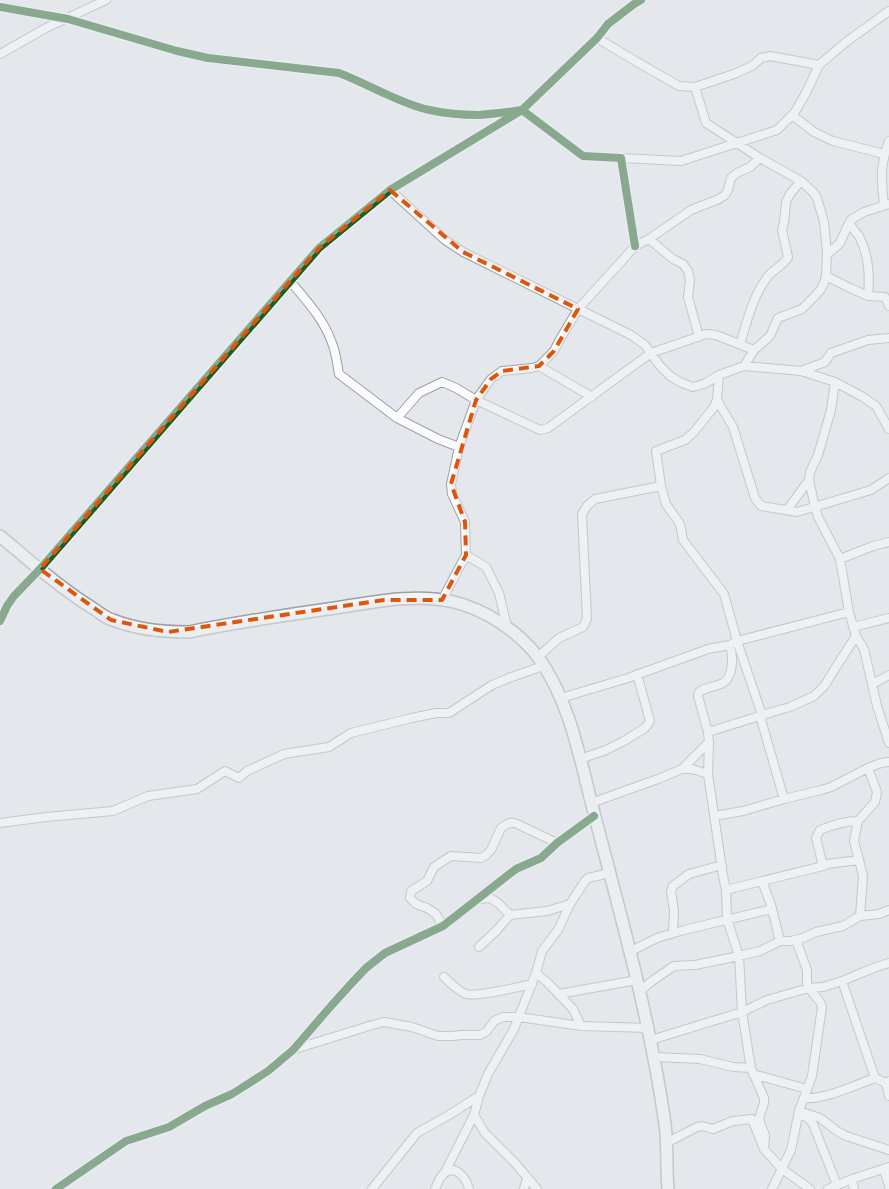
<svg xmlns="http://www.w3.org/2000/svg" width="889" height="1189" font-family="'Fira Sans Condensed',sans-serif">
  <rect width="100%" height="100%" fill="#e4e7eb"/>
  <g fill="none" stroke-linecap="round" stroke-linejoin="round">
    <g stroke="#9ea0a3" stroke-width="10">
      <path id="street" d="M0,7L68,19L177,51L208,58L339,73C368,84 395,101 425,109C442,113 462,115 479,115C493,114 508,112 522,110L583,156L621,158L635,246
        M597,38L637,62L679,86L695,87L706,123L760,158L801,181L813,192L817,198L824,222L827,252L826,276L824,283L821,289L815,296L802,309L778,318L770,336L754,350L744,366
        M0,54L46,28L106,0
        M695,87L734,74L752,66L761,58L770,56L819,65
        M792,115L814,132L833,141L884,154
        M621,158L681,161L777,130L795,112L807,91L819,65L846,42L889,11
        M390,190L445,240L463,252L631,335L645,345L660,366L670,376L682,383L693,387L704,384L719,375L744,366L801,371L835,382L863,397L876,406L889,429
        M884,205C881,179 880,165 889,141
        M849,223C852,228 856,232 859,236C869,255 870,276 868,296
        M649,239L673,259L683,264L688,271L690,280L688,297L699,337
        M827,255L840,243L849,223L852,219L864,212L889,204
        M826,276L850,288L868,296L885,297L889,306
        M290,281C305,299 324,319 332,343C336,352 337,364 339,374L397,418L438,439L459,447L451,484L452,494L465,522L466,555L486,567L499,593L507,627
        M740,344C747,322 753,295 768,276C774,269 783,266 788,257L782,230L784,223L786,202L790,194L801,181
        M539,366L592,397
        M801,371L825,362L831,353L868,340L889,338
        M719,375L717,400L714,407L694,432L685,440L656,451L661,486L666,504L680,524L683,540L724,594L737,641L762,715
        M835,382L831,410L818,455L810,472L809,480L815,507L818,517L840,559L849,612L856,636L864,649L877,706L889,743
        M717,400L733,427L755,498L761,506L797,512L871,490L889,478
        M397,418L419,393L442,382L456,388L476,400L491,379L502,371L532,368L539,366L554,351L559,341L578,309L620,263L635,246L649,239L691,210L719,199L725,195L728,190L731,178L737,173L750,167L760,158
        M459,447L476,400L540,430L548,428L651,353L706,334L716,335L754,350
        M787,510L809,480
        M840,559L873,546L889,542
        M442,600L466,555
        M0,621L7,606L14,596L40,569L319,248L390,190L522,110L597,38L608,24L634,4L641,0
        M853,627L889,618
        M730,645C733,656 734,676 723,683C715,687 706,687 699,692L698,696L708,732L709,742L708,774L723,876L726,890L762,881L771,905L780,941
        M538,657L559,638L583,627L587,619L582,514L587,506L595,499L661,486
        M873,684L889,675
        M561,698L628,678L708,649L730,645L737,641L849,612
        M760,716L784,799
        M708,732L779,710L790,707L814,696L825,685L836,667L856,636
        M580,759L606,750L624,741L645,728L650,721L637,674
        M682,769L709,742
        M591,803L658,779L682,769H692L708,774
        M714,816L743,811L784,799L821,790L831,787L868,768L881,763L889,762
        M0,823L46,817L113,811L148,796L197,789L225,771L239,778L247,771L284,754L329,747L351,733L412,718L436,713H449L492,685L509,678L543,666
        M859,860L854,841L858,821L875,802L877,792L868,768
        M823,866L827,864L859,860L863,876L860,916
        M762,881L823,866L816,838L820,830C832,825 845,821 858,821
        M476,899L490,898L498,903L510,915L547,911L570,904
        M443,926L436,914L427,908L416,904L410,898L411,891L427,881L434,867L451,856L481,858L486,855L491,850L501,828L509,823H515L557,843
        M673,933L674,911L671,891L673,886L689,874L722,865
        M479,947L497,930L510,915
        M631,951L657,938L684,930L772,909
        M536,973L547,982L573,1009L581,1026
        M444,977C450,983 458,991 466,994C476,997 519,987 532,984
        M640,991L652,981L674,966L695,965L739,956L760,951L780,941H791L803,938L816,932L843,926L860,916L879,914L889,910
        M559,994L637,980
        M651,1040L742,1012L739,956L727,919L726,890
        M295,1049L369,1026L384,1022L412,1027L438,1036H452L462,1035H480L487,1031L494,1021L503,1017H519L581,1026L649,1028
        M654,1057L700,1059L733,1067L751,1068
        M753,1074L807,1089
        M875,1078L842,981C857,975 873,967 889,963
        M886,1083L889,1096
        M804,1098C824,1100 855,1085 875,1078L886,1083L889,1081
        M799,1111L820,1118L837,1131L846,1136L889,1150
        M474,1115L485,1133L516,1164L537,1189
        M803,1116L808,1118L813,1124L837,1185
        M666,1143L697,1127L702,1126L713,1129L733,1121L752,1119L764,1149L782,1169L810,1189
        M764,1149L765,1135L761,1125L759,1118L764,1103V1098L751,1068L742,1012L767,1000L809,988L807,983V970L796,940
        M884,1169L889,1186
        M444,1174L474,1115L479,1096L488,1074L514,1029L536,973L542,951L558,930L570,904L585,881L588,878L610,873
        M852,1179L854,1189
        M56,1189L126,1141L169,1127L205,1106L232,1094L268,1071L293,1050L331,1006L350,985L366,968L385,953L443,926L516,869L541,858L557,843L594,816
        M372,1189L417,1133L449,1115L479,1096
        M435,1189C438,1183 440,1175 446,1172C457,1165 467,1180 469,1189
        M524,1189L527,1177
        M772,1189L791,1150L799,1111L812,1076L822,1007L820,1002L809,988L823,987L842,981
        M828,1189L852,1179L889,1167"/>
    </g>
    <g stroke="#9ea0a3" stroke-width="14">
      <path id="secondary" d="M0,536C30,561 60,588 94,609C100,613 106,618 113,620C138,630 163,632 189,632C237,622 286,615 335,608C374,602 415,593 454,602C486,610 518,631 538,657C571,703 580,760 594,813C621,917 650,1018 665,1124C668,1146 666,1168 668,1189"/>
    </g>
    <use href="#street" stroke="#fbfbfc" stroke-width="8"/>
    <use href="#secondary" stroke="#f4f5f8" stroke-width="11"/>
    <g stroke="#eef3fc" stroke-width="11">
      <path id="cycleway" d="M0,7L68,19L177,51L208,58L339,73C368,84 395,101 425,109C442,113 462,115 479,115C493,114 508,112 522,110L583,156L621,158L635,246
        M0,621L7,606L14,596L40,569L319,248L390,190L522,110L597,38L608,24L634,4L641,0
        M56,1189L126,1141L169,1127L205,1106L232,1094L268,1071L293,1050L331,1006L350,985L366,968L385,953L443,926L516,869L541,858L557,843L594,816"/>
    </g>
    <use href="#cycleway" stroke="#1b5e20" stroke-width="8"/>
  </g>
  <path d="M0 0H889V1189H0ZM390,190L463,252L578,309L554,351L539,366L502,371L491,379L476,400L451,484L465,522L466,555L442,600H384L168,632L111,620L40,569L319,248Z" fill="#e4e7eb" fill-opacity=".55" fill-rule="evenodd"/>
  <path fill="none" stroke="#dd560c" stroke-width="4" stroke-dasharray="10 6" stroke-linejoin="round" d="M390,190L463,252L578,309L554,351L539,366L502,371L491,379L476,400L451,484L465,522L466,555L442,600H384L168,632L111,620L40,569L319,248Z"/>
</svg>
